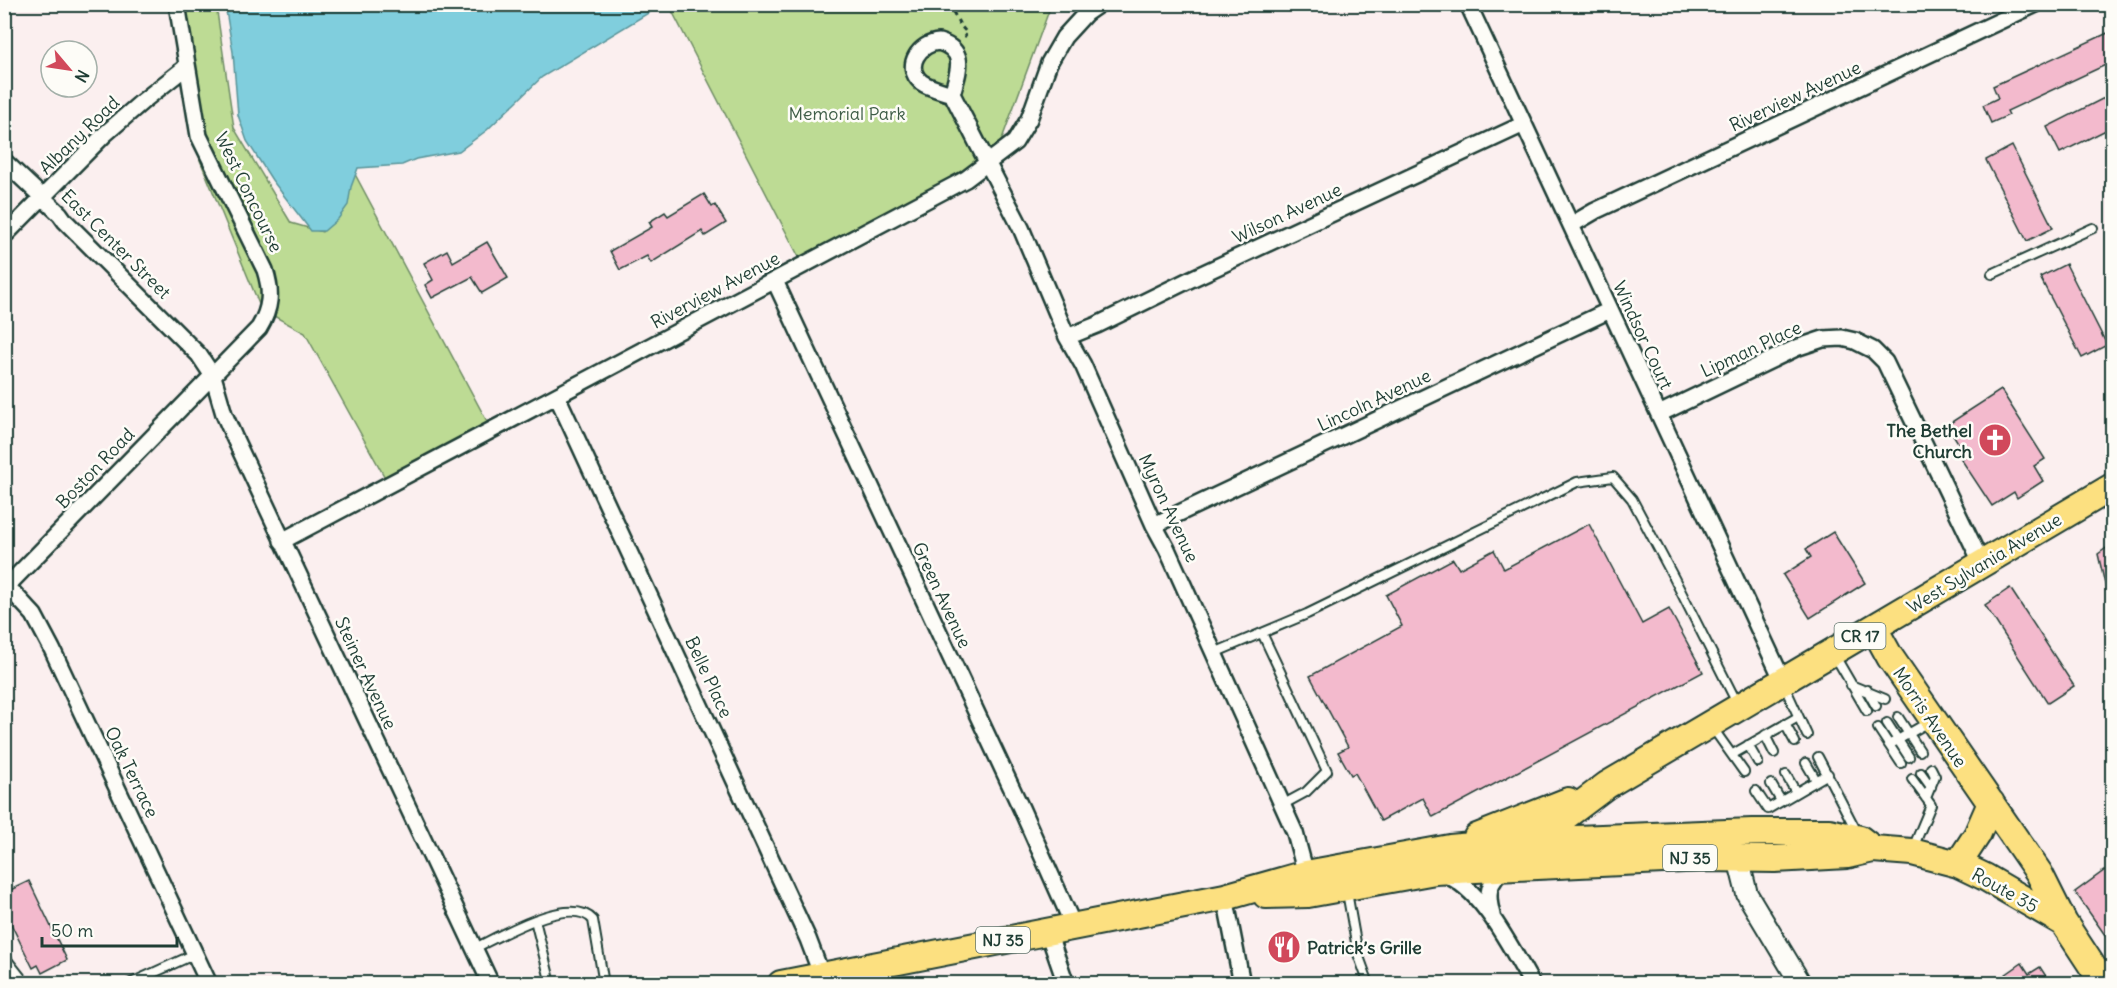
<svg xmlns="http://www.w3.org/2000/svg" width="2117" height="988" font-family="Delius,sans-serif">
  <rect width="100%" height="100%" fill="#fbefef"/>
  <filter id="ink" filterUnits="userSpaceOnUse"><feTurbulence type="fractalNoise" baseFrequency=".0167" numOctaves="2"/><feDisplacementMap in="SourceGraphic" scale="12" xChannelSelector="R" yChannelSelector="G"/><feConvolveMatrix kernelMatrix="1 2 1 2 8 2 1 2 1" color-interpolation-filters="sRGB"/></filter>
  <g filter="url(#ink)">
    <path fill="#bddb94" stroke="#6e8c64" stroke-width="1.5" d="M173,5H216L234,128L291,223L322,232L345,202L349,163L491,429L388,483L305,333L261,309L200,160Z
      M669,5H1051L995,158L802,263Z"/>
    <path fill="#80cedd" stroke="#599499" stroke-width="1.5" d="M225,5V4L658,5L655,9L542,77L487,130L459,151L416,159L402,165L358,168L351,187L348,205L338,219L324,231H311L272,180L247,141L238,115L233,52Z"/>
    <path fill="#f3bacd" stroke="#1f3d34" stroke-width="1.5" d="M2112,31V62L2007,111L2009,115L1991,123L1983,105L1998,98L1993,86Z
      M2112,94V127L2060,153L2047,127Z
      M2012,146L2053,228L2027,241L1986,160Z
      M704,194L712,207L715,205L726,223L705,236L702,231L651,263L647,256L620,270L610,251L652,227L649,222L665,212L668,216Z
      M487,242L508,278L482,293L472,277L432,298L425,285L433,280L424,263L447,250L453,262Z
      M2066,264L2107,345L2082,358L2040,277Z
      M2001,390L2045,459L2034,466L2043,481L2017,498L2014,492L1992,506L1961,459L1966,455L1947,425Z
      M1589,524L1642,624L1669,609L1703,672L1433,817L1423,798L1381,821L1355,773L1351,775L1338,752L1348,747L1310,676L1402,626L1386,595L1453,559L1459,569L1494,550L1504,569Z
      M1833,532L1865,583L1810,618L1783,575L1811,557L1806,549Z
      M2112,544V593H2107L2098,554Z
      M2010,588L2074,686L2048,703L1985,605Z
      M2112,865V945L2075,892Z
      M29,881L67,960L42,973L38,965L33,968L4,910V893Z
      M2022,963L2029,974L2040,967L2051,984H1992Z"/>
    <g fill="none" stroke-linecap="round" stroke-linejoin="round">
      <g stroke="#1f3d34" stroke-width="12">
        <path id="service" d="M1992,274L2093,228
          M1262,633L1327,771L1306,792L1282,805
          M1214,653L1307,614L1577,482L1613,477L1632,499L1674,578L1737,703
          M1835,656L1867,711
          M1784,685L1807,735
          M1851,685L1885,699
          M1867,690L1876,706
          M1898,717L1920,751
          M1887,723L1909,757
          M1785,724L1795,742
          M1712,727L1744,772
          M1878,728L1901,763
          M1765,735L1774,753
          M1748,745L1758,762
          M1889,745L1929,722
          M1733,754L1798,717
          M1818,757L1857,832
          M1806,763L1816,780
          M1921,773L1931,787
          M1786,775L1796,792
          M1912,779L1931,805L1913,848
          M1771,784L1781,801
          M1756,791L1768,809L1828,774
          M1926,798L1935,776L1931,768
          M1347,892L1358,954L1369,984
          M535,920L551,984
          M475,948C500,936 571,894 593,920L604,984
          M4,956L26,984
          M129,984L195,954"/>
      </g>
      <g stroke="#1f3d34" stroke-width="20">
        <path id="minor" d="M1468,4L1783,681
          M939,42C968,51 958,72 952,94C943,91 929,88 921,82C903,66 920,43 939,42Z
          M952,94L1021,228L1067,337L1083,365L1154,525L1167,549L1295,833L1306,874
          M4,161L60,214L65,221L199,355L213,376L224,414L234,437L491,984
          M1571,225L1595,211L2036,4
          M4,236L105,134L143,101L186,67
          M775,281L1021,808L1074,927
          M1067,337L1097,325L1191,279L1524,124
          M557,396L808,939L822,976
          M1659,414L1796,348L1823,339L1842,338L1855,341L1873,350L1885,362L1982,564
          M1154,525L1610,310
          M282,541L966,179L1015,142L1029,119L1049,63L1064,37L1086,13L1099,4
          M7,586L34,615L52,649L209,984
          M4,589L259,328C271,308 272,292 265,270L199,136L177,4
          M1443,874C1482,887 1512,950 1532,984
          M1225,897L1242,984
          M1492,915C1486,892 1488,884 1505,867
          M1048,932L1066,984"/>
      </g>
      <g stroke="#1f3d34" stroke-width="24">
        <path id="tertiary" d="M1738,858L1747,894L1801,984"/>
      </g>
      <g stroke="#1f3d34" stroke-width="30">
        <path id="primary" d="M1874,628L1890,657L2039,873L2064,923L2104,984
          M1477,837L1568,801
          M1528,840L1563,818L1607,785L2112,487
          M1958,864L1977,835L1991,803
          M1266,895L1308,894L1435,871L1705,858L1775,859L1847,855L1873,849L1912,852L1958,864L1985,877L2064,923
          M781,984L1225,897L1306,874L1450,848L1526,841L1752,832H1829L1860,839L1873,849"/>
      </g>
      <path stroke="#1f3d34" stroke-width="3" stroke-dasharray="4.5 4.5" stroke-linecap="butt" d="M949,4L960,25L967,33L964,37"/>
      <use href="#service" stroke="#fdfcf7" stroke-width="8"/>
      <use href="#minor" stroke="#fdfcf7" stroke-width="15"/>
      <use href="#tertiary" stroke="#fdfcf7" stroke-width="20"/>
      <use href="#primary" stroke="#fce080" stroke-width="26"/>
    </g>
  </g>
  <defs>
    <g id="church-disc" transform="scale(1.725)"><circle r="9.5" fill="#d1495b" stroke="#fdfcf7"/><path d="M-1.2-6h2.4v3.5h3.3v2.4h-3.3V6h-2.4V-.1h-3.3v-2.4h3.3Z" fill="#fff"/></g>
    <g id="restaurant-disc" transform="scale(1.725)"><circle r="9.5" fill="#d1495b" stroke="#fdfcf7"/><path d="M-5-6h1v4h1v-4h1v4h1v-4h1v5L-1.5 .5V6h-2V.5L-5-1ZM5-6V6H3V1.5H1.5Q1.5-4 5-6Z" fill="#fff"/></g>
  </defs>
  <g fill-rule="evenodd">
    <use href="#church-disc" x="1995" y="440"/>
    <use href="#restaurant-disc" x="1284" y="947"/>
  </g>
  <g text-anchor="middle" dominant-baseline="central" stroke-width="5" stroke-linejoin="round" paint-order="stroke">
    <g fill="#fdfcf7" stroke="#62766e" stroke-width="1.5">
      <rect x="1834.5" y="623" width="51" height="26" rx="4.5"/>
      <rect x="1663" y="845" width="54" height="26" rx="4.5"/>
      <rect x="976" y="927" width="54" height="26" rx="4.5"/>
    </g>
    <g font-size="16" font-weight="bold" fill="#1f3d34">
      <text x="1860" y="636">CR 17</text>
      <text x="1690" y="858">NJ 35</text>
      <text x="1003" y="940">NJ 35</text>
    </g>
    <g font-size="18" fill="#1f3d34" stroke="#fdfcf7">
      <text transform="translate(1795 96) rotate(-25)">Riverview Avenue</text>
      <text transform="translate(79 135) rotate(-44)">Albany Road</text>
      <text transform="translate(249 192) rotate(64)">West Concourse</text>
      <text transform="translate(1287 213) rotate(-25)">Wilson Avenue</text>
      <text transform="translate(116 244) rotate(45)">East Center Street</text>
      <text transform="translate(715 290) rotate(-28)">Riverview Avenue</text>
      <text transform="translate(1643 335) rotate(65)">Windsor Court</text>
      <text transform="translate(1751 349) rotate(-25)">Lipman Place</text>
      <text transform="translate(1374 400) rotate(-25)">Lincoln Avenue</text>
      <text transform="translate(95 468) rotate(-46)">Boston Road</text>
      <text transform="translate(1169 508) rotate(65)">Myron Avenue</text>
      <text transform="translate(1984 563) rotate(-31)">West Sylvania Avenue</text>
      <text transform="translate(942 595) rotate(65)">Green Avenue</text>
      <text transform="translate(366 673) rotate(65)">Steiner Avenue</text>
      <text transform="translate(709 677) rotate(65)">Belle Place</text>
      <text transform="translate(1930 717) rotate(56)">Morris Avenue</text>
      <text transform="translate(132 772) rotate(64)">Oak Terrace</text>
      <text transform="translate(2005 890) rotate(29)">Route 35</text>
    </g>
    <g font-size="18" fill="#3f5d47" stroke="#fdfcf7">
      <text x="847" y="113">Memorial Park</text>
    </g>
    <g font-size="18" font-weight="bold" fill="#1f3d34" stroke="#fdfcf7" text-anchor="end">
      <text x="1972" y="430">The Bethel<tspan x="1972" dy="21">Church</tspan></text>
      <text x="1307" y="947" text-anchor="start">Patrick’s Grille</text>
    </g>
  </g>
  <rect width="2117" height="988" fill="none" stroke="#fdfcf7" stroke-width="24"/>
  <rect x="12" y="12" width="2093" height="964" fill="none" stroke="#1f3d34" stroke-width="2" filter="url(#ink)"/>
  <g transform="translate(69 69) rotate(119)"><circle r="28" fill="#fdfcf7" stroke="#a4b0a9" stroke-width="1.5"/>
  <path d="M0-4.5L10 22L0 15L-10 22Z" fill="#d1495b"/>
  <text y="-9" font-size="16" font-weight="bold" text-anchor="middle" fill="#1f3d34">N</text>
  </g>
  <path d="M42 937v9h135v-9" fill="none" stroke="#1f3d34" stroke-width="3"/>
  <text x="51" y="937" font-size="18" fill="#1f3d34" stroke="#fdfcf7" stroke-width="4.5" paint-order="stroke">50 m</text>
</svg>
